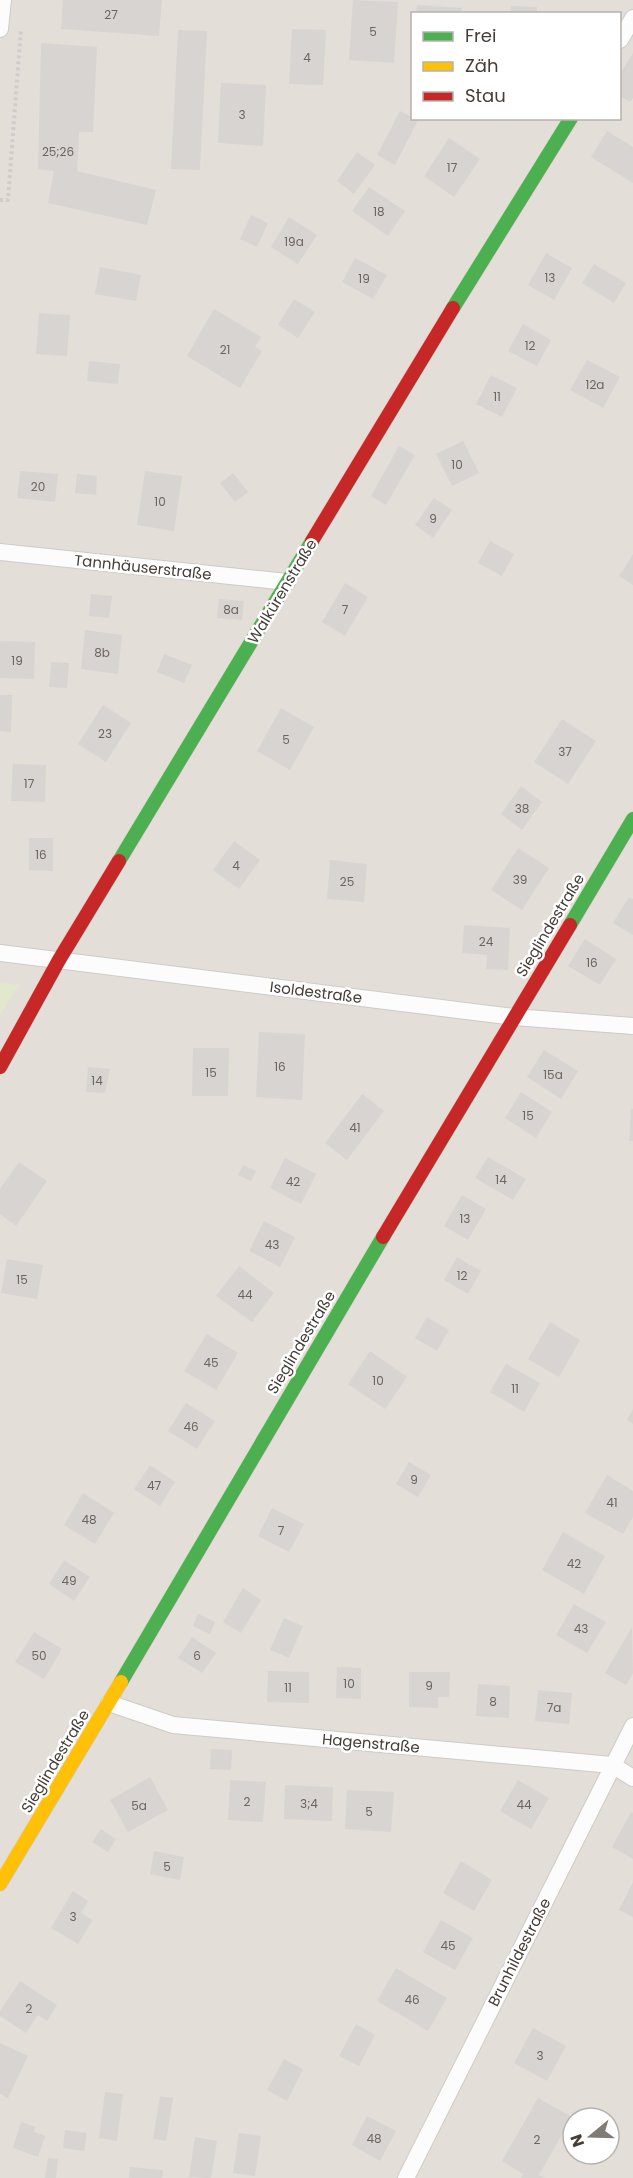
<svg xmlns="http://www.w3.org/2000/svg" width="633" height="2178" font-family="Poppins,sans-serif">
  <rect width="100%" height="100%" fill="#f0edea"/>
  <path fill="#e3ded8" fill-rule="evenodd" d="M0,0H633V2178H0ZM412,14H620V118H412ZM573,2118H609V2154H573Z"/>
  <path fill="#e2e8cc" d="M0,983L19,985L0,1015Z"/>
  <path fill="#d8d4d1" d="M63,0H162L159,36L61,29Z
    M353,0L398,2L394,63L349,60Z
    M417,5L462,8L461,14H416Z
    M511,6L537,7V14H510Z
    M292,29L326,30L323,85L289,84Z
    M178,30L207,31L200,170L171,169Z
    M41,43L97,47L93,132H79L77,171L156,190L147,225L48,203L54,171L38,169Z
    M633,53V98L630,102L620,96V74Z
    M221,83L266,85L263,146L218,143Z
    M400,111L418,120L395,165L377,155Z
    M607,131L633,147V183L591,157Z
    M449,138L480,159L454,197L424,176Z
    M357,152L375,165L354,194L337,181Z
    M369,187L405,211L388,236L352,211Z
    M251,215L268,223L257,247L240,239Z
    M289,217L317,235L298,264L271,247Z
    M546,253L572,268L554,300L528,285Z
    M355,258L387,275L373,299L342,282Z
    M594,264L626,283L614,303L582,283Z
    M100,267L141,275L136,301L95,294Z
    M294,299L315,312L298,338L278,325Z
    M214,309L261,337L255,347L262,351L240,388L187,356Z
    M39,313L70,315L67,356L36,354Z
    M523,324L551,340L537,366L508,351Z
    M587,360L620,377L603,408L570,390Z
    M89,361L120,364L118,384L87,381Z
    M491,375L517,388L502,417L476,404Z
    M463,441L479,473L452,486L436,454Z
    M399,446L415,455L386,505L371,496Z
    M20,471L58,474L55,502L17,498Z
    M145,471L182,476L174,531L137,525Z
    M233,473L248,492L235,502L220,483Z
    M77,474L97,476L96,495L75,493Z
    M434,498L452,510L433,538L415,525Z
    M490,541L514,554L502,576L478,563Z
    M633,554V585L619,576Z
    M345,583L368,597L345,636L322,622Z
    M91,594L112,596L109,618L89,616Z
    M219,599L244,601L242,620L217,618Z
    M85,630L122,635L118,674L81,669Z
    M0,641L35,642L34,679L0,678Z
    M164,654L192,665L184,683L157,672Z
    M51,662L69,663L67,688L49,687Z
    M0,695H12L11,732L0,731Z
    M103,705L131,723L106,762L78,744Z
    M281,708L314,727L290,770L257,751Z
    M562,719L596,741L568,784L534,762Z
    M13,764L46,765L45,802L11,801Z
    M521,786L542,802L522,830L501,814Z
    M29,838H53V871L29,870Z
    M234,841L260,860L239,889L213,870Z
    M518,848L549,868L522,910L491,890Z
    M330,860L367,864L364,902L327,899Z
    M629,897L633,899V935L613,923Z
    M464,925L510,928L508,970L486,969L487,955L462,953Z
    M585,939L616,959L600,985L568,966Z
    M259,1032L305,1034L302,1100L256,1097Z
    M193,1048H229L228,1096H192Z
    M544,1050L578,1071L561,1099L527,1077Z
    M88,1067L110,1069L105,1093L86,1092Z
    M521,1092L552,1112L536,1138L505,1118Z
    M362,1094L384,1111L347,1160L325,1143Z
    M631,1109H633V1141H629Z
    M488,1157L526,1179L513,1200L475,1178Z
    M285,1158L316,1174L301,1204L270,1188Z
    M19,1162L47,1181L16,1226L0,1214V1189Z
    M243,1165L256,1171L251,1181L238,1175Z
    M462,1195L486,1209L468,1240L444,1226Z
    M264,1221L295,1237L280,1267L249,1251Z
    M457,1257L481,1271L468,1294L444,1280Z
    M7,1259L43,1265L37,1299L1,1293Z
    M239,1266L274,1293L252,1322L216,1296Z
    M427,1317L449,1330L437,1351L415,1338Z
    M550,1322L580,1340L559,1377L528,1359Z
    M207,1334L238,1353L216,1390L184,1371Z
    M370,1351L407,1377L385,1409L348,1384Z
    M506,1364L540,1383L524,1412L490,1392Z
    M186,1403L215,1421L197,1449L168,1431Z
    M633,1409V1424L627,1420Z
    M409,1462L431,1475L418,1497L396,1484Z
    M150,1465L175,1482L160,1506L134,1489Z
    M607,1475L633,1491V1517L623,1534L585,1513Z
    M83,1493L114,1513L95,1544L64,1525Z
    M272,1508L304,1524L289,1552L258,1536Z
    M563,1532L605,1556L584,1594L542,1570Z
    M64,1560L90,1577L74,1601L49,1584Z
    M243,1588L261,1600L241,1633L223,1622Z
    M574,1604L606,1622L587,1653L556,1635Z
    M198,1614L215,1622L210,1634L193,1626Z
    M284,1618L303,1626L289,1658L270,1650Z
    M632,1627L633,1673L626,1685L605,1673Z
    M34,1632L62,1649L44,1679L15,1662Z
    M192,1637L216,1653L202,1673L178,1658Z
    M337,1667L361,1668V1699L336,1698Z
    M268,1671L309,1672V1703L267,1702Z
    M409,1672H450L449,1697H438V1708L409,1707Z
    M478,1684L510,1686L509,1718L476,1716Z
    M538,1690L572,1693L569,1724L535,1721Z
    M211,1749L232,1750L231,1770L210,1769Z
    M150,1777L168,1810L128,1832L110,1800Z
    M230,1780L266,1782L263,1822L228,1820Z
    M518,1780L549,1798L531,1829L500,1811Z
    M285,1785L333,1787L332,1821L284,1819Z
    M347,1790L394,1792L391,1832L345,1829Z
    M631,1812L633,1813V1859L612,1847Z
    M101,1829L116,1839L108,1852L92,1842Z
    M154,1851L184,1857L180,1880L150,1874Z
    M461,1861L492,1880L474,1911L443,1893Z
    M633,1882V1917L619,1910Z
    M73,1891L88,1901L81,1913L93,1920L78,1944L51,1928Z
    M441,1920L473,1938L455,1970L423,1952Z
    M396,1968L447,1998L428,2031L377,2001Z
    M20,1981L57,2005L47,2021L38,2015L26,2033L0,2016V2011Z
    M356,2024L375,2035L359,2066L339,2056Z
    M533,2028L566,2046L547,2081L514,2063Z
    M0,2043L28,2056L8,2098L0,2094Z
    M284,2059L303,2069L287,2101L267,2090Z
    M105,2092L123,2094L117,2141L99,2138Z
    M160,2096L173,2098L166,2141L153,2139Z
    M538,2098L572,2117L539,2175L545,2178H521L523,2174L502,2161Z
    M367,2116L396,2131L380,2161L352,2145Z
    M21,2122L36,2127L34,2132L45,2136L38,2157L13,2148Z
    M65,2130L87,2133L84,2151L63,2148Z
    M239,2133L261,2136L255,2176L233,2173Z
    M195,2137L217,2141L211,2178L189,2177Z
    M48,2158L58,2159L56,2178H45Z
    M130,2167L163,2170L162,2178H129Z"/>
  <g fill="none" stroke-linecap="round" stroke-linejoin="round">
    <g stroke="#cecbc8" stroke-width="18">
      <path id="street" d="M0,29L3,0
        M620,40L633,18
        M0,552L287,582
        M0,953L514,1017L633,1026
        M109,1703L173,1725L612,1765L633,1778
        M406,2178L633,1726"/>
    </g>
    <g stroke="#d0cac3" stroke-width="15">
      <path id="fast" d="M453,308L571,118
        M119,861L312,541
        M570,925L633,819
        M121,1682L383,1237"/>
    </g>
    <g stroke="#d0cac3" stroke-width="15">
      <path id="slow" d="M0,1884L121,1682"/>
    </g>
    <g stroke="#d0cac3" stroke-width="15">
      <path id="jam" d="M312,541L453,308
        M0,1067L59,960L119,861
        M383,1237L570,925"/>
    </g>
    <path stroke="#d1cdcb" stroke-width="4" stroke-dasharray="3 3" stroke-linecap="butt" d="M0,200H8L21,29"/>
    <use href="#street" stroke="#fdfcfc" stroke-width="16"/>
    <use href="#fast" stroke="#4caf50" stroke-width="14"/>
    <use href="#slow" stroke="#ffc107" stroke-width="14"/>
    <use href="#jam" stroke="#c62828" stroke-width="14"/>
  </g>
  <g text-anchor="middle" dominant-baseline="central" stroke-width="5" stroke-linejoin="round" paint-order="stroke">
    <g font-size="12" fill="#6b645f">
      <text x="111" y="14">27</text>
      <text x="373" y="31">5</text>
      <text x="307" y="57">4</text>
      <text x="242" y="114">3</text>
      <text x="58" y="151">25;26</text>
      <text x="452" y="167">17</text>
      <text x="379" y="211">18</text>
      <text x="294" y="241">19a</text>
      <text x="550" y="277">13</text>
      <text x="364" y="278">19</text>
      <text x="530" y="345">12</text>
      <text x="225" y="349">21</text>
      <text x="595" y="384">12a</text>
      <text x="497" y="396">11</text>
      <text x="457" y="464">10</text>
      <text x="38" y="486">20</text>
      <text x="160" y="501">10</text>
      <text x="433" y="518">9</text>
      <text x="231" y="609">8a</text>
      <text x="345" y="609">7</text>
      <text x="102" y="652">8b</text>
      <text x="17" y="660">19</text>
      <text x="105" y="733">23</text>
      <text x="286" y="739">5</text>
      <text x="565" y="751">37</text>
      <text x="29" y="783">17</text>
      <text x="522" y="808">38</text>
      <text x="41" y="854">16</text>
      <text x="236" y="865">4</text>
      <text x="520" y="879">39</text>
      <text x="347" y="881">25</text>
      <text x="486" y="941">24</text>
      <text x="592" y="962">16</text>
      <text x="280" y="1066">16</text>
      <text x="211" y="1072">15</text>
      <text x="553" y="1074">15a</text>
      <text x="97" y="1080">14</text>
      <text x="528" y="1115">15</text>
      <text x="355" y="1127">41</text>
      <text x="501" y="1179">14</text>
      <text x="293" y="1181">42</text>
      <text x="465" y="1218">13</text>
      <text x="272" y="1244">43</text>
      <text x="462" y="1275">12</text>
      <text x="22" y="1279">15</text>
      <text x="245" y="1294">44</text>
      <text x="211" y="1362">45</text>
      <text x="378" y="1380">10</text>
      <text x="515" y="1388">11</text>
      <text x="191" y="1426">46</text>
      <text x="414" y="1479">9</text>
      <text x="154" y="1485">47</text>
      <text x="612" y="1502">41</text>
      <text x="89" y="1519">48</text>
      <text x="281" y="1530">7</text>
      <text x="574" y="1563">42</text>
      <text x="69" y="1580">49</text>
      <text x="581" y="1628">43</text>
      <text x="39" y="1655">50</text>
      <text x="197" y="1655">6</text>
      <text x="349" y="1683">10</text>
      <text x="429" y="1685">9</text>
      <text x="288" y="1687">11</text>
      <text x="493" y="1701">8</text>
      <text x="554" y="1707">7a</text>
      <text x="247" y="1801">2</text>
      <text x="309" y="1803">3;4</text>
      <text x="524" y="1804">44</text>
      <text x="139" y="1805">5a</text>
      <text x="369" y="1811">5</text>
      <text x="167" y="1866">5</text>
      <text x="73" y="1916">3</text>
      <text x="448" y="1945">45</text>
      <text x="412" y="1999">46</text>
      <text x="29" y="2008">2</text>
      <text x="540" y="2055">3</text>
      <text x="374" y="2138">48</text>
      <text x="537" y="2139">2</text>
    </g>
    <g font-size="15" fill="#453d37" stroke="#fff">
      <text transform="translate(143 567) rotate(6)">Tannhäuserstraße</text>
      <text transform="translate(282 591) rotate(-59)">Walkürenstraße</text>
      <text transform="translate(550 925) rotate(-59)">Sieglindestraße</text>
      <text transform="translate(316 992) rotate(7)">Isoldestraße</text>
      <text transform="translate(301 1342) rotate(-59)">Sieglindestraße</text>
      <text transform="translate(371 1743) rotate(5)">Hagenstraße</text>
      <text transform="translate(55 1761) rotate(-59)">Sieglindestraße</text>
      <text transform="translate(519 1952) rotate(-63)">Brunhildestraße</text>
    </g>
  </g>
  <rect x="411" y="12" width="210" height="108" fill="#ffffff" stroke="#b5b1af" stroke-width="1.5"/>
  <rect x="423" y="32" width="30" height="9" fill="#4caf50" stroke="#b5b1af" stroke-width="1.5"/>
  <text x="465" y="42" font-size="18" fill="#453d37">Frei</text>
  <rect x="423" y="62" width="30" height="9" fill="#ffc107" stroke="#b5b1af" stroke-width="1.5"/>
  <text x="465" y="72" font-size="18" fill="#453d37">Zäh</text>
  <rect x="423" y="92" width="30" height="9" fill="#c62828" stroke="#b5b1af" stroke-width="1.5"/>
  <text x="465" y="102" font-size="18" fill="#453d37">Stau</text>
  <g transform="translate(591 2136) rotate(251)"><circle r="28" fill="#ffffff" stroke="#b5b1af" stroke-width="1.5"/>
  <path d="M0-4.5L10 22L0 15L-10 22Z" fill="#817b76"/>
  <text y="-9" font-size="16" font-weight="bold" text-anchor="middle" fill="#453d37">N</text>
  </g>
</svg>
